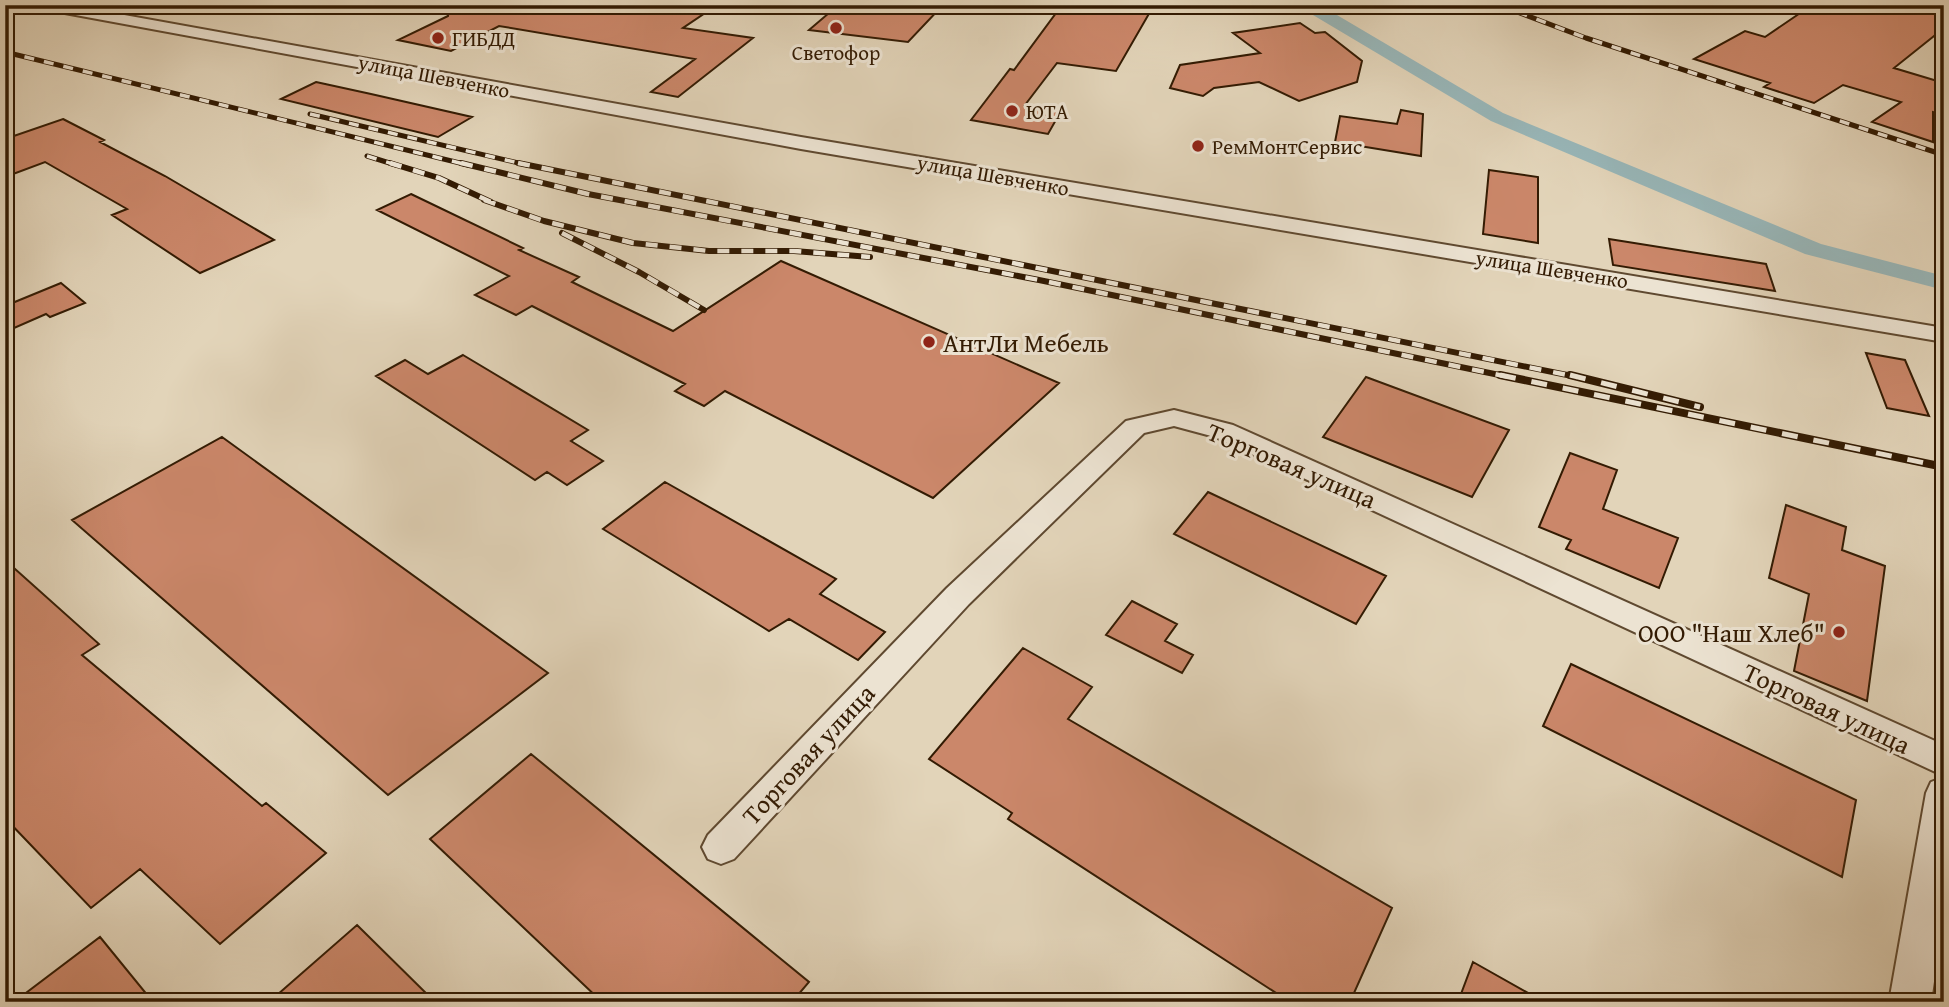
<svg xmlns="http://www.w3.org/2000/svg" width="1949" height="1007" font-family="'Gentium Book Plus',serif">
  <rect width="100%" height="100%" fill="#e2d4b9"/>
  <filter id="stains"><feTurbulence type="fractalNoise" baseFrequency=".00286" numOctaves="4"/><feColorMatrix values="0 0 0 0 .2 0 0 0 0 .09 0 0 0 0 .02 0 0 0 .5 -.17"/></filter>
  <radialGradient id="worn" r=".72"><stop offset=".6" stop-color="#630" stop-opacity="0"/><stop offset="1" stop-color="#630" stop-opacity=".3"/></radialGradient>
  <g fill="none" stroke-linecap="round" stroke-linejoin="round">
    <path fill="#98b6b8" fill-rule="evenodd" d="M1305,5H1320L1503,113L1821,244L1944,276V290L1805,254L1491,121L1313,15Z"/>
  </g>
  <path fill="#cb876a" stroke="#331b03" stroke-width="2" d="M449,5H717L683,28L753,38L678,97L651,92L695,59L499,26L451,51L398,40L448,16Z
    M900,5H943L908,42L809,30L836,7L891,14Z
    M1062,5H1154L1116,71L1057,63L1025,105L1061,111L1048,134L971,120L1010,69L1014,70Z
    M1812,5H1944V28L1894,68L1944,83V115L1933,112V142L1872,122L1901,102L1843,85L1814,103L1764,87L1770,83L1694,59L1745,31L1765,37Z
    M1300,23L1315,33L1325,32L1362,61L1357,82L1299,101L1259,82L1214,88L1203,96L1170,88L1180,65L1260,53L1233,33Z
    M316,82L371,94L472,117L438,137L281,99Z
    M1401,110L1423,114L1421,156L1335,142L1340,116L1397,124Z
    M63,119L104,140L100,142L165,176L274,240L200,273L112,215L127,209L45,162L5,177V139Z
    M1489,170L1538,177V243L1483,234Z
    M411,194L523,248L519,250L579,277L572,282L673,331L781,261L1059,383L933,498L725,391L704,406L675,391L685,384L532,306L516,315L475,295L509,276L377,210Z
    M1609,239L1766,264L1775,291L1613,265Z
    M61,283L85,303L50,317L46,314L5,332V306Z
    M1866,353L1905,360L1929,416L1887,408Z
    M463,355L588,430L571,441L603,461L567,485L547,472L535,480L376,376L405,360L428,374Z
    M1366,377L1509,430L1472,497L1323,437Z
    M222,437L548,673L388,795L72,520Z
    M1570,453L1617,470L1603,509L1678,538L1659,588L1566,549L1571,540L1539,527Z
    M665,482L836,579L820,594L885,632L858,660L789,619L769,631L603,529Z
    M1208,492L1386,576L1356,624L1174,534Z
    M1786,505L1846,527L1842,550L1885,566L1867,701L1794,671L1809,594L1769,578Z
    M5,560L99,644L82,655L262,806L266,803L326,853L220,944L140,869L91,908L5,818Z
    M1132,601L1177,624L1165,641L1193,655L1182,673L1106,635Z
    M1023,648L1092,687L1068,719L1392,908L1350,1002H1290L1008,819L1012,813L929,759Z
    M1571,664L1856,800L1842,877L1543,726Z
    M531,754L809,982L792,1002H602L430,839Z
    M357,925L435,1002H269Z
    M100,937L153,1002H14Z
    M1473,962L1544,1002H1458Z"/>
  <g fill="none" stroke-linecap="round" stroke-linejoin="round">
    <g stroke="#5f4930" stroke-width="4">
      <path id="minor" d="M36,5H69L801,137L1944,328V342L801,149L43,9Z
        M1174,410L1233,425L1944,745V776L1215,437L1174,426L1144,433L969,604L734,859L721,864L708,859L702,847L708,835L947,588L1126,421Z
        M1944,777V914L1931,1002H1889L1926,793L1931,782Z"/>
    </g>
    <use href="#minor" fill="#ece3d2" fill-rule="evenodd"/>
    <g stroke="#331b03" stroke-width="5">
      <path id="rail-far2" d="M1499,5L1586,38L1944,155
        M5,52L468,165
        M310,114L527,165
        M367,156L396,165"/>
    </g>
    <g stroke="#331b03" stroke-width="6">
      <path id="rail-far1" d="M390,163L439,178L491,202
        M461,163L588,194L1039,280L1509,377
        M518,163L1577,377
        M484,200L544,221L633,243L709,251H794L870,257
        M562,233L639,272L704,310"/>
    </g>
    <g stroke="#331b03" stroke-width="8">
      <path id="rail" d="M1500,375L1944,467
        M1570,375L1700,407"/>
    </g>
    <use href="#rail-far2" stroke="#ece3d2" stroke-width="3.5" stroke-dasharray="10" stroke-linecap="butt"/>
    <use href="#rail-far1" stroke="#ece3d2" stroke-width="4.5" stroke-dasharray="12" stroke-linecap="butt"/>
    <use href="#rail" stroke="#ece3d2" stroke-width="5" stroke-dasharray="16" stroke-linecap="butt"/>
  </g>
  <g fill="#8f2418" stroke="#ece3d2" stroke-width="2.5">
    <circle cx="836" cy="28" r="7"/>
    <circle cx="438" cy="38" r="7"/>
    <circle cx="1012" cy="111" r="7"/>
    <circle cx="1198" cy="146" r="7"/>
    <circle cx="929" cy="342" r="7"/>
    <circle cx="1839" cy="632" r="7"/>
  </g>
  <g text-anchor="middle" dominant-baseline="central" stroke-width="6" stroke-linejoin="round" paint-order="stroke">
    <g font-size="21" fill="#331b03" stroke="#ece3d2" text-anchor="start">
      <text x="452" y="38">ГИБДД</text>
      <text x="836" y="52" text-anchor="middle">Светофор</text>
      <text x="1026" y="111">ЮТА</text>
      <text x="1212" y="146">РемМонтСервис</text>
    </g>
    <g font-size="21" fill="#331b03" stroke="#ece3d2">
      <text transform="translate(434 76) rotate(11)">улица Шевченко</text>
      <text transform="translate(993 175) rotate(10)">улица Шевченко</text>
      <text transform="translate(1552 269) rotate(9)">улица Шевченко</text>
    </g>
    <g font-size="26" fill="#331b03" stroke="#ece3d2" text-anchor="start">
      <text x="943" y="342">АнтЛи Мебель</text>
      <text x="1825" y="632" text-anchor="end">ООО "Наш Хлеб"</text>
    </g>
    <g font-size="26" fill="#331b03" stroke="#ece3d2">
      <text transform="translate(1292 465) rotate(23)">Торговая улица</text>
      <text transform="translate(1827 708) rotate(25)">Торговая улица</text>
      <text transform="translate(808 754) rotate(-47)">Торговая улица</text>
    </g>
  </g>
  <rect width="1949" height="1007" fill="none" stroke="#e2d4b9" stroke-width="28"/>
  <rect x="7" y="7" width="1935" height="993" fill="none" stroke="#331b03" stroke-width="3.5"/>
  <rect x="14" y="14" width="1921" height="979" fill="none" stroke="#331b03" stroke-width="2"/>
  <rect width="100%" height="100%" filter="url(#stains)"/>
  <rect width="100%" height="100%" fill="url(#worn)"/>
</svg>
